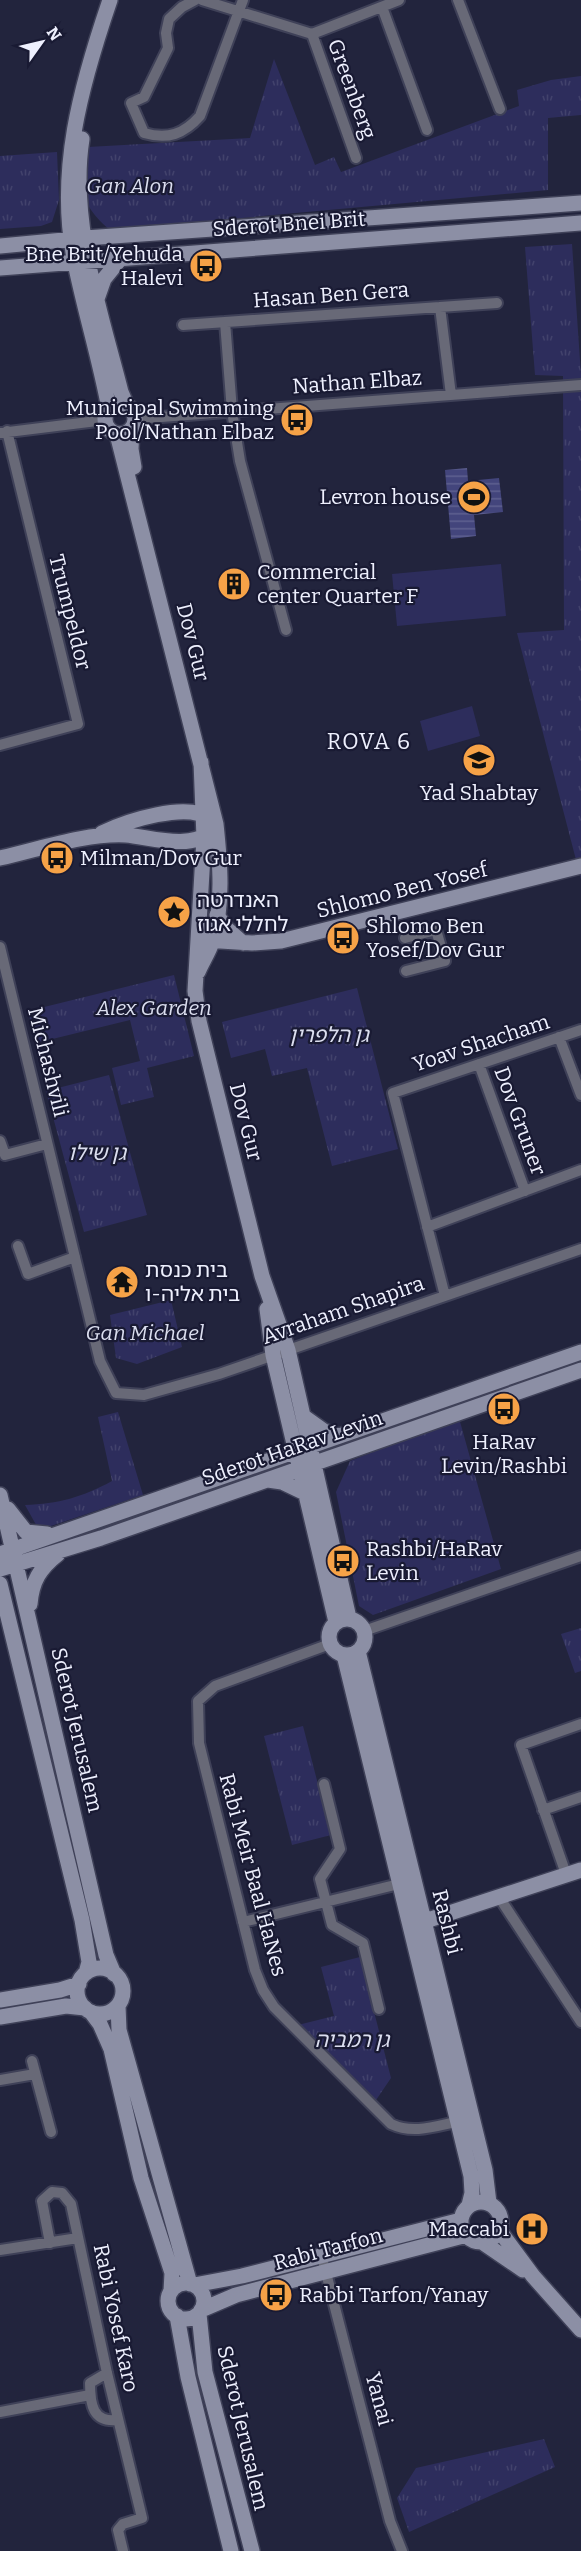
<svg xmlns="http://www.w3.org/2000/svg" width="581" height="2551" font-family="Bitter,'Noto Sans Hebrew',serif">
  <defs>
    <pattern id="park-tufts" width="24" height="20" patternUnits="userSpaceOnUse" patternTransform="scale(1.5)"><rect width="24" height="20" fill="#2d2d5c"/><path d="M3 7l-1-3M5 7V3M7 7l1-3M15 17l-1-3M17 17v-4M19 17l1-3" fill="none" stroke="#42426c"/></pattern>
    <pattern id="water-rules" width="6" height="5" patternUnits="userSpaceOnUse" patternTransform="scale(1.5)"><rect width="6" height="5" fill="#43457c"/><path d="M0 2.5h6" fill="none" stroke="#5e6090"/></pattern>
  </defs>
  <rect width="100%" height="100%" fill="#22243d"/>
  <path fill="url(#park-tufts)" d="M274,59L315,165L334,157L341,172L519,106L517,90L551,80L581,76V115L548,118V190L110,230C75,200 85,189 88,147L250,138Z
    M57,152L59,200L52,222L41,226L0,229V156Z
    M572,244L581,375V879L517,633L564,630L563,376L535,375L525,247Z
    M174,975L194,1056L147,1068L154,1097L121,1105L112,1068L140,1061L130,1020L36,1043L28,1011Z
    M357,988L398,1149L332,1166L307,1068L272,1076L265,1049L231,1058L222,1022Z
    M109,1075L147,1215L84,1232L46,1091Z
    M171,1300L182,1347L137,1364L116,1358L110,1315Z
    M118,1412L143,1495L39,1530L25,1505C58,1504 83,1497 112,1481L98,1417Z
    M459,1418L501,1569L373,1615L359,1606L336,1492L350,1461Z
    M581,1628V1671L575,1673L561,1634Z
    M303,1726L331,1835L292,1845L264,1736Z
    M360,1957L391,2078L374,2103L298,2025L334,2016L321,1967Z
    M544,2439L555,2467L409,2532L397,2498L416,2468Z"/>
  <path fill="#2d2d5c" d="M501,564L506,616L397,626L392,574Z
    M472,706L480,736L428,751L420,721Z"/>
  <path fill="url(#water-rules)" d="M467,468L468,481L499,478L503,512L474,515L476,536L451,539L445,470Z"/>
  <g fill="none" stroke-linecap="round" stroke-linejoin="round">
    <g stroke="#3f4158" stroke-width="14">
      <path id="street" d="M195,0L182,7L169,19L166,33L168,48L144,97L131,103L144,133C168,140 184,134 200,116L243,0
        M202,0L312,34
        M458,0L500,109
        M382,7L427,130
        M312,34L356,158
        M312,34L399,0
        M440,307L451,395
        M225,322L232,411L240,461L286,630
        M183,325L497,303
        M135,419L581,385
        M0,433L105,420
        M0,745L78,724L7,431
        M405,938L436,930L445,961L406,971
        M0,947L100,1361L116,1393L144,1395L219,1374L581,1249
        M559,1037L581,1095
        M479,1064L525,1191
        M0,1141L5,1155L47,1144
        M427,1227L581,1170
        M18,1246L28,1274L75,1257
        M445,1296L393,1093L581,1030
        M364,1631L581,1556
        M330,1644L215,1686L198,1701L199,1743L255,1970L263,1990L274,2007L391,2124C412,2134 433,2127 456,2122
        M324,1784L340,1849L320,1879L332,1925L363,1943L379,2009
        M543,1810L581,1797
        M566,1874L521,1745L581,1724
        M499,1897L581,2022
        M243,1922L399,1884
        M32,2061L51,2132
        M0,2080L35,2074
        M50,2243L42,2201L52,2192L62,2193L71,2204L107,2373L142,2518L123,2524L118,2530L123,2551
        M0,2250L78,2238
        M324,2265L390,2521L402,2551
        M107,2373L90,2383C90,2405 93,2423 118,2420
        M0,2412L90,2395"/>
    </g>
    <g stroke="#3f4158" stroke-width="18">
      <path id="secondary" d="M82,139C69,221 101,313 121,392L127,406
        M0,246L85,238L581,203
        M0,268L581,223
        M97,299L104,279L121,258
        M105 419a15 15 0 1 1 30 0a15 15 0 1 1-30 0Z
        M109,409C100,360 85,312 75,263C56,173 81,85 110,0
        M132,429L131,449L134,467
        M117,434L216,824C220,861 224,906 212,942C209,952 202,962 198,972
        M201,762L204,838L195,991L199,1021L262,1276L288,1350L349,1618
        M102,833C126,821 188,801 210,819
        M0,858C41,849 84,833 126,835C150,837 191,851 210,831
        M217,915L226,928L243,943
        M205,940L252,943L281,941L581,866
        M267,1309L273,1355L336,1622
        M303,1416L324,1431L337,1436
        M268,1480L282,1482L307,1494
        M0,1495L106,1955L114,1974
        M8,1509L26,1532L47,1534
        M0,1554L581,1352
        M0,1569L101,1538L581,1370
        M0,1584L82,1920L89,1962L86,1973
        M30,1604C32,1581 40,1568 58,1554
        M329 1637a18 18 0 1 1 36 0a18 18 0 1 1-36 0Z
        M358,1651L485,2170L489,2203
        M344,1655L471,2176L472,2193L469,2205
        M416,1924L581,1870
        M77 1991a23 23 0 1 1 46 0a23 23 0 1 1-46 0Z
        M0,2000L60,1990L79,1984
        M118,2006L119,2030L190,2284
        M91,2012L100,2024L111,2049L141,2178L172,2273L171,2291
        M0,2017L66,2006L85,2008
        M461 2222a20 20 0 1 1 40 0a20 20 0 1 1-40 0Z
        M499,2230L533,2276L581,2330
        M482,2242L523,2270
        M168 2301a18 18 0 1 1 36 0a18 18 0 1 1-36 0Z
        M194,2285L242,2276L461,2220
        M201,2310L236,2295L467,2235
        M199,2314L205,2372L252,2551
        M177,2316L188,2377L231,2551"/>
    </g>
    <use href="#street" stroke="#686977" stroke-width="10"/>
    <use href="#secondary" stroke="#8c8fa5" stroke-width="15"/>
  </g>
  <defs>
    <g id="bus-disc" transform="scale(1.725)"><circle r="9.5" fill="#f6a247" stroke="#191a33"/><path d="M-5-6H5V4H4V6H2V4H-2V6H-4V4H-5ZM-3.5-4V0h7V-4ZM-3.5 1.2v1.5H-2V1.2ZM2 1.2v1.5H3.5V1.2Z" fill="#111"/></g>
    <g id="stadium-disc" transform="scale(1.725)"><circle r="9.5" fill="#f6a247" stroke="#191a33"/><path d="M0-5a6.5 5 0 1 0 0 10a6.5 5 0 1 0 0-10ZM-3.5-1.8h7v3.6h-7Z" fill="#111"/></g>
    <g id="building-disc" transform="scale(1.725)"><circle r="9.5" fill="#f6a247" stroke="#191a33"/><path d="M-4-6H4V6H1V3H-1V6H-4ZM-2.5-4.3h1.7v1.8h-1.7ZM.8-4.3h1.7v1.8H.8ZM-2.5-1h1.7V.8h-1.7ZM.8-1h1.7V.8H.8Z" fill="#111"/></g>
    <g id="school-disc" transform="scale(1.725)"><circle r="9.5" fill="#f6a247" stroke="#191a33"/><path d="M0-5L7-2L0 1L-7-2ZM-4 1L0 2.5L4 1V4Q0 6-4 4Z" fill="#111"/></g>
    <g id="sight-disc" transform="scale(1.725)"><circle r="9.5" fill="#f6a247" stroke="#191a33"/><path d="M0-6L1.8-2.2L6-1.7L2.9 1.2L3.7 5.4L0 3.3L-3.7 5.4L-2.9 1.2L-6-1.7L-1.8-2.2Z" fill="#111"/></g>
    <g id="temple-disc" transform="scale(1.725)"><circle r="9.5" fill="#f6a247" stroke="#191a33"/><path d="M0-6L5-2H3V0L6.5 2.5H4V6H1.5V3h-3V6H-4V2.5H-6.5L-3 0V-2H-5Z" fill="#111"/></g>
    <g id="hospital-disc" transform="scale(1.725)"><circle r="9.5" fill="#f6a247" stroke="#191a33"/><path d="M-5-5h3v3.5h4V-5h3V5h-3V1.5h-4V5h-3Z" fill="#111"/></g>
  </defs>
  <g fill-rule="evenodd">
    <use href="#bus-disc" x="206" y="266"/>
    <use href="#bus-disc" x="297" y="420"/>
    <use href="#stadium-disc" x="474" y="497"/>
    <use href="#building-disc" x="234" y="584"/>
    <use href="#school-disc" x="479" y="760"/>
    <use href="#bus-disc" x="57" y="858"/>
    <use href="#sight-disc" x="174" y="912"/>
    <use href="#bus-disc" x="343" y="938"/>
    <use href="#temple-disc" x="122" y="1282"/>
    <use href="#bus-disc" x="504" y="1409"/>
    <use href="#bus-disc" x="343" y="1561"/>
    <use href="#hospital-disc" x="532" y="2229"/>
    <use href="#bus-disc" x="276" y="2295"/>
  </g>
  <g text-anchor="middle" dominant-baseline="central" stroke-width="4.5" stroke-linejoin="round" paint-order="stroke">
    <g font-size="21" fill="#eef0fe" stroke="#191a33">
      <text transform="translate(352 89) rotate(70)">Greenberg</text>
      <text transform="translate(289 224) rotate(-4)">Sderot Bnei Brit</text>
      <text transform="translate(331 295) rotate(-4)">Hasan Ben Gera</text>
      <text transform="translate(357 382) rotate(-4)">Nathan Elbaz</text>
      <text transform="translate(70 612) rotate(76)">Trumpeldor</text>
      <text transform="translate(193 642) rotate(76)">Dov Gur</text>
      <text transform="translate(402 890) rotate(-14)">Shlomo Ben Yosef</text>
      <text transform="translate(481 1043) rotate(-18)">Yoav Shacham</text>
      <text transform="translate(48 1062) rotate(76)">Michashvili</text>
      <text transform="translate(520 1121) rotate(70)">Dov Gruner</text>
      <text transform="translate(246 1122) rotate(76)">Dov Gur</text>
      <text transform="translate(343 1310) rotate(-19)">Avraham Shapira</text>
      <text transform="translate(292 1448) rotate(-19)">Sderot HaRav Levin</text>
      <text transform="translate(77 1730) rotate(77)">Sderot Jerusalem</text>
      <text transform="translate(253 1875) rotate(75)">Rabi Meir Baal HaNes</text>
      <text transform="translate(447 1922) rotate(76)">Rashbi</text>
      <text transform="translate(328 2249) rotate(-15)">Rabi Tarfon</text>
      <text transform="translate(116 2318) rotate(78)">Rabi Yosef Karo</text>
      <text transform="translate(379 2399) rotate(75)">Yanai</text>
      <text transform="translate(243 2428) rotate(77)">Sderot Jerusalem</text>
    </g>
    <g font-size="21" font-style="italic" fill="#dbdeef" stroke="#191a33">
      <text x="130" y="186">Gan Alon</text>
      <text x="154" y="1008">Alex Garden</text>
      <text x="329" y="1035">גן הלפרין</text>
      <text x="97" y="1153">גן שילו</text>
      <text x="145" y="1333">Gan Michael</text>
      <text x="352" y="2040">גן רמביה</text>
    </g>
    <g font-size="21" fill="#eef0fe" stroke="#191a33" text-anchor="start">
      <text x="183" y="254" text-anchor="end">Bne Brit/Yehuda<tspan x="183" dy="24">Halevi</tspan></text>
      <text x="274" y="408" text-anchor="end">Municipal Swimming<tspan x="274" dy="24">Pool/Nathan Elbaz</tspan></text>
      <text x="451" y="497" text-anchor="end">Levron house</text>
      <text x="257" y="572">Commercial<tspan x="257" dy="24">center Quarter F</tspan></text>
      <text x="479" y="793" text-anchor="middle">Yad Shabtay</text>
      <text x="80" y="858">Milman/Dov Gur</text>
      <text x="197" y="900">האנדרטה<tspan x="197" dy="24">לחללי אגוז</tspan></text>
      <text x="366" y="926">Shlomo Ben<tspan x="366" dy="24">Yosef/Dov Gur</tspan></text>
      <text x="145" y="1270">בית כנסת<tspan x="145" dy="24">בית אליה-ו</tspan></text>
      <text x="504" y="1442" text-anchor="middle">HaRav<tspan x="504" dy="24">Levin/Rashbi</tspan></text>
      <text x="366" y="1549">Rashbi/HaRav<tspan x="366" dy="24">Levin</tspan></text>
      <text x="509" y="2229" text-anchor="end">Maccabi</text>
      <text x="299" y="2295">Rabbi Tarfon/Yanay</text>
    </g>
    <g font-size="22" letter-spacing="1.5" fill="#eef0fe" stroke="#191a33">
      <text x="369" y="741">ROVA 6</text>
    </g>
  </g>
  <g transform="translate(42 42) rotate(56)" stroke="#191a33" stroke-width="4.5" paint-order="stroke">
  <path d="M0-4.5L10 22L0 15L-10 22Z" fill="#eef0fe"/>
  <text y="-9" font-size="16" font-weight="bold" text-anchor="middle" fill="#eef0fe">N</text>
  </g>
</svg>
